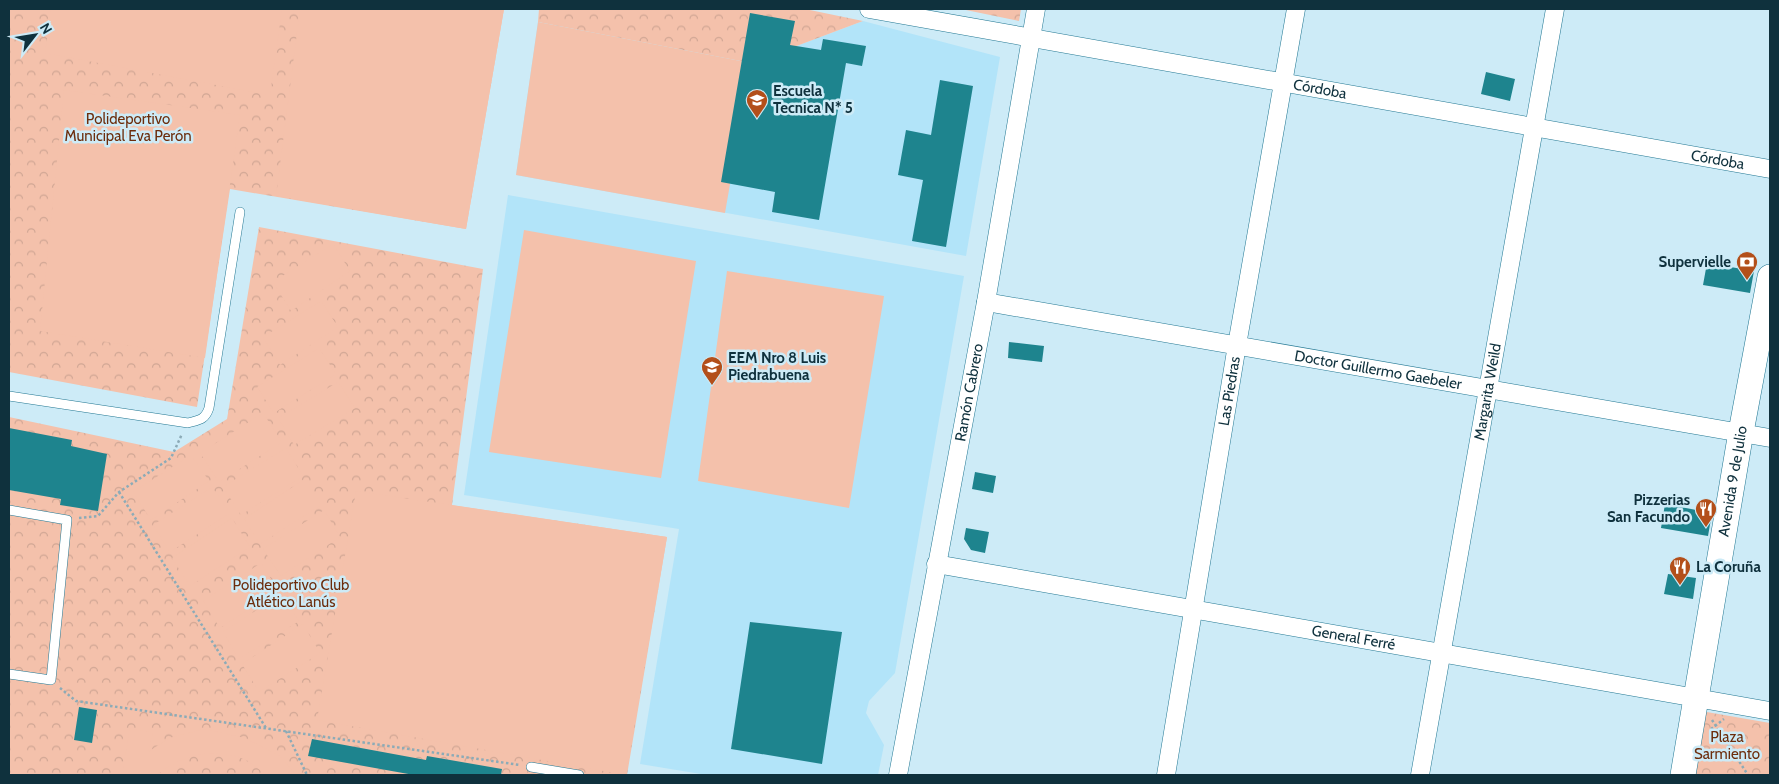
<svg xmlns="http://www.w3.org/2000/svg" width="1779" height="784" font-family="Cabin,sans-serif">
  <defs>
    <pattern id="park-crowns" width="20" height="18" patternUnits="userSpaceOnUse" patternTransform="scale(1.25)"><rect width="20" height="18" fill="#f4c1ab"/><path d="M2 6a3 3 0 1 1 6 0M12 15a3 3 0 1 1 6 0" fill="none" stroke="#d0a694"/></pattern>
  </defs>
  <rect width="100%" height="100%" fill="#cdebf7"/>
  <path fill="#b2e4f9" d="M863,21L1000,57L966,256L516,175L538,22L751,63Z
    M508,195L964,276L895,673L869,701L866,713L884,745L878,775H707L640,764L679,529L464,495Z"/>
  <path fill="url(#park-crowns)" d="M9,9H504L466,229L230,189L197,407L9,372Z
    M539,9H805L863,21L751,63L538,22Z
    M961,9H1021L1019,21Z
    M259,227L483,269L452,505L667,537L627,775H9V417L174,452L227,419Z
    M1701,711L1770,723V775H1690Z"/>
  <path fill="#f4c1ab" d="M51,9H282L270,95L45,53Z
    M300,9H504L466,229L276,196Z
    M538,22L751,63L725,213L516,175Z
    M64,90L240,115L205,358L40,331Z
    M524,230L696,261L661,478L489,452Z
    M333,244L350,271L291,311L273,282Z
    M727,271L884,296L849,508L698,481Z
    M321,301L338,327L280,365L263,337Z
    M319,348L336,374L274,413L257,387Z
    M338,382L355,408L294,445L278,418Z
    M263,413L282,442L219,482L200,453Z
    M286,448L303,476L241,515L223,487Z
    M191,455L209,481L151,520L133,492Z
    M306,478L321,505L260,544L244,519Z
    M212,487L230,513L170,552L153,525Z
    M356,491L667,537L626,775L317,720Z
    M324,510L340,537L281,576L263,549Z
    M232,518L250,547L190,586L172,558Z
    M261,563L278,590L220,628L203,601Z
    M281,594L299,621L239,659L223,632Z
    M303,624L320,653L259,692L242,664Z
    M130,728L153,733L148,752L169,738L204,729L245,738L280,756L296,775C288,775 276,777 269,775C263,773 253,764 246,760C216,746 181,755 157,775H122Z"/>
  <path fill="#1e848e" d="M750,13L795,21L790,45L821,50L823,39L866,46L862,66L846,63L819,220L772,212L775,192L721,182Z
    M1486,72L1515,79L1510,101L1481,94Z
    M940,80L973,86L946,247L912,241L923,180L898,175L906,130L931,135Z
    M1707,263L1754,271L1750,293L1703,285Z
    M1009,342L1044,346L1042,362L1008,358Z
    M9,428L72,440L71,446L107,454L98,511L60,505L61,499L9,490Z
    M975,472L996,476L993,493L972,489Z
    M1665,504L1712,513L1708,536L1661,528Z
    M966,528L989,532L985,553L971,550L964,539Z
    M1668,574L1696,578L1693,599L1664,594Z
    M750,622L842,632L822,764L731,749Z
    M79,707L97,710L92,743L74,740Z
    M312,739L426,760L427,756L502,769L501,775H414L308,756Z"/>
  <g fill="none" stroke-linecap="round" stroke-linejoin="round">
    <g stroke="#237893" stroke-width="10">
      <path id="lane" d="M9,396L188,423C199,420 205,420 209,408L240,212
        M9,510L67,520L51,680L9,674
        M531,767L579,775"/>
    </g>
    <g stroke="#237893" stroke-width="19">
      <g id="street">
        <path id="s1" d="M869,9L1770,169"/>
        <path id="s2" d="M986,302L1770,438"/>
        <path id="s3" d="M936,564L1770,711"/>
        <path id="s4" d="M898,775L986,302L1036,9"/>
        <path id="s5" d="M1166,775L1237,345L1296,9"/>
        <path id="s6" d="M1420,775L1555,9"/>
      </g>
    </g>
    <g stroke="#237893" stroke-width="26">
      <g id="secondary">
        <path id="s7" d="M1683,775L1741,432L1770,277"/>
      </g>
    </g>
    <path stroke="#8cabb7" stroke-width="2.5" stroke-dasharray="2.5 2.5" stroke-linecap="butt" d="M119,492L266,728
      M79,518L98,516L119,492L171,458L182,434
      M60,688L76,701L520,765
      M1712,720L1748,775
      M1711,729L1724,719
      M286,731L307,775"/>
    <use href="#lane" stroke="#fff" stroke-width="9"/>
    <use href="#street" stroke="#fff" stroke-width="18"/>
    <use href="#secondary" stroke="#fff" stroke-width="25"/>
  </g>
  <defs>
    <g id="school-pin" transform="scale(1.125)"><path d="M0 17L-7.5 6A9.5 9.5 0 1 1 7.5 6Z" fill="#b34f1a" stroke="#cdebf7"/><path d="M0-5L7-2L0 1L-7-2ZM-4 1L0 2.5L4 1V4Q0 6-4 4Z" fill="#fff"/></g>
    <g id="bank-pin" transform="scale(1.125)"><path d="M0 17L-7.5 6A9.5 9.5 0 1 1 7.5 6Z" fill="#b34f1a" stroke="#cdebf7"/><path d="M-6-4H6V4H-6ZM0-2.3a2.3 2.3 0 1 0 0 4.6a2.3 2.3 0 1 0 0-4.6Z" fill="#fff"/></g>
    <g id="restaurant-pin" transform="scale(1.125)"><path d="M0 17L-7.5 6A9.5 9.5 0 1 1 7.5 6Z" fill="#b34f1a" stroke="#cdebf7"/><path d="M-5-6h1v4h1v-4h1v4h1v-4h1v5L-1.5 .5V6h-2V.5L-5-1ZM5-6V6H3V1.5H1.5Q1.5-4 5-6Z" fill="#fff"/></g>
  </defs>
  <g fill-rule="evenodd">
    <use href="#school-pin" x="757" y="100"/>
    <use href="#bank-pin" x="1747" y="262"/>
    <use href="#school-pin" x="712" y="367"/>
    <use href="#restaurant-pin" x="1706" y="509"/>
    <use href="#restaurant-pin" x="1680" y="567"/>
  </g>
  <g text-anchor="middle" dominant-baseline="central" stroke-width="5" stroke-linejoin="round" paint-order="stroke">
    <g font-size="15" fill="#0f313d" stroke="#cdebf7">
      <text stroke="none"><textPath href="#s1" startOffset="458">Córdoba</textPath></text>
      <text stroke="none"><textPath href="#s1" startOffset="862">Córdoba</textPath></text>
      <text stroke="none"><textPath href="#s2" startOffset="398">Doctor Guillermo Gaebeler</textPath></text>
      <text stroke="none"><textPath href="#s4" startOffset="389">Ramón Cabrero</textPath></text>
      <text stroke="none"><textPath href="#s5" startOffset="389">Las Piedras</textPath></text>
      <text stroke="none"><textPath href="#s6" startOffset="389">Margarita Weild</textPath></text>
      <text stroke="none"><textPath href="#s7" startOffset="298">Avenida 9 de Julio</textPath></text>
      <text stroke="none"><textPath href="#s3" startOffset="424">General Ferré</textPath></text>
    </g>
    <g font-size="15" font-weight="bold" fill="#0f313d" stroke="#cdebf7" text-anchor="start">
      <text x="773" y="91">Escuela<tspan x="773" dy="17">Tecnica N* 5</tspan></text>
      <text x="1731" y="262" text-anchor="end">Supervielle</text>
      <text x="728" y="358">EEM Nro 8 Luis<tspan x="728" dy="17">Piedrabuena</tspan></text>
      <text x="1690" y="500" text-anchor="end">Pizzerias<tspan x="1690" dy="17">San Facundo</tspan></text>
      <text x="1696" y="567">La Coruña</text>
    </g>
    <g font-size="15" fill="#6c2d0c" stroke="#cdebf7">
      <text x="128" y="119">Polideportivo<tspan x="128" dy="17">Municipal Eva Perón</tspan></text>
      <text x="291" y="585">Polideportivo Club<tspan x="291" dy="17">Atlético Lanús</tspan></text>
      <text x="1727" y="737">Plaza<tspan x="1727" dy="17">Sarmiento</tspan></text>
    </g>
  </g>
  <rect width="1779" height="784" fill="none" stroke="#0f313d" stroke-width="20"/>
  <g transform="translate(35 35) rotate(59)" stroke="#cdebf7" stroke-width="4" paint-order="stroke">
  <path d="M0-4L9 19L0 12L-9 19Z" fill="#0f313d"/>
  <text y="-8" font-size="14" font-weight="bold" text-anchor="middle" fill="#0f313d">N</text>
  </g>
</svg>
